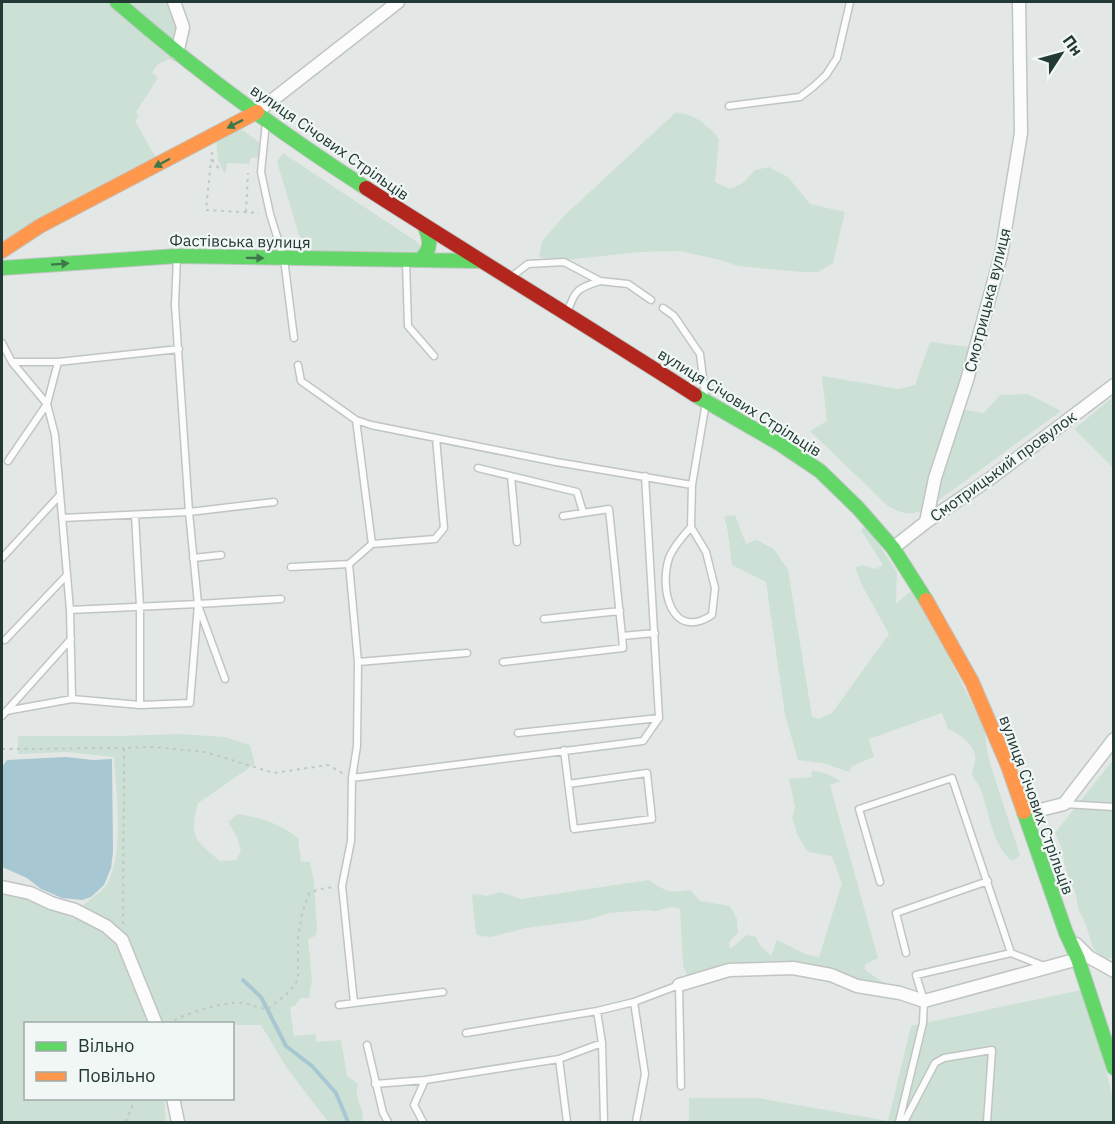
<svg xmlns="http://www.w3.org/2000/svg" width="1115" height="1124" font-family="'IBM Plex Sans',sans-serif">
  <rect width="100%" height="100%" fill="#e3e8e6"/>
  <path fill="#cde0d5" d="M2,2H173L182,27L177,55L157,65L152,73L158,78L136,112L139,117L135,121L159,163L2,250Z
    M675,113C691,111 710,127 719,139L715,182L730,189L743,183L755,170L769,167L788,177L810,204L845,212L833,263L818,272H801L738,266L720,260L680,251L639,252L566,260L539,257L542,241L565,215Z
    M238,127L260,143V157L250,158V164L227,163L226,172L224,173L218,160L216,138Z
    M283,153L417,242L421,247L418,252L312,251L303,248L277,162Z
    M930,342L970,347L959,409L984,413L1000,395L1028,394L1061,411L928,508C910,516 905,515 888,506L810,431L827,421L822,376L899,389L915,385Z
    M1113,397V468L1074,429Z
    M735,515L746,544L757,540L774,549L788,570L812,716L818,719L832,713L889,634L862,585L855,567L863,565L875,569L883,565L861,530L864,527L869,530L897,572L896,604L908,593L913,592L937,633L985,730L987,750L992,770L1020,855L1016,859L1011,860C993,847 988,808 980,788C978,784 974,779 972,775C972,770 974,766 975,761C978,747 959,733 948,729L942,713L869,739L874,757L852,766L849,772L823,763L798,760L785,715L766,582L732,565L727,527L724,517Z
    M181,734L224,737L250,745L255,764L198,803C189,838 195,840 220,861L236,860L241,851L237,837L228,822L238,814C261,818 279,823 298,838L301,861L310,862L314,881L317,930L315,936L308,939L312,979L309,998H300L295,1006L290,1007L294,1036L315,1034L317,1042L341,1040L347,1076L358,1084C353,1103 366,1106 362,1122H328L287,1068L261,1025L26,1024V1098L164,1099L166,1122H2V892L26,897L75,919C78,915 81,907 85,904C93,896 103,892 108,882C124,851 116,791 114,757L67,752L18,754V736H117Z
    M1113,760L1114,957L1109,959L1100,956L1093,948L1086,925L1078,908L1076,895L1066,870L1061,846L1055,833Z
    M812,771L825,773L841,781L830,785L878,958L865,965V970L883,982L895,988L771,963L737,965L688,976L683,966L680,909C667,903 660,914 649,910L609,913L588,920L526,928L491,937L480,936L476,934L472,895L478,894L486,896L501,892L521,899L649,880C666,892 669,893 690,890L700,901L730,906L737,919L738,933L729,942L730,949L747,935L756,937L759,944L771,956L777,940L805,954L819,957L842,883L832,856L808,852L798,836L792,818L795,807L789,779L811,777Z
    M1081,990L1104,1062L1113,1099V1122H689V1098H758L888,1121L911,1026Z"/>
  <path fill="#a7c7d3" d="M66,757L93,760L112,759L113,852L111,868L104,885L91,897L82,900L62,898L41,889L27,878L2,867V767L7,760Z"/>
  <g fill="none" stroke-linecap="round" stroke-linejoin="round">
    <path stroke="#a7c7d3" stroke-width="4" d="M243,980L261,997L286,1046L312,1066L336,1093L348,1122"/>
    <g stroke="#c0c5c3" stroke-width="9">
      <path id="lane" d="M729,106L800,97L813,87L826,75L837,58L850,2
        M266,122L261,172L270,214L284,259L294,338
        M177,257L175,305L189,512L198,604L70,610L55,435L47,404L58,362L179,349
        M406,261L408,326L434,356
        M511,277L528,264L564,262L600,281L628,284L651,300
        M663,308L674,316L700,354L706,402L692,485L691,527L706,552L715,588L712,615C671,642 659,588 669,558C673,547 683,536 691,527
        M568,311C575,289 579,288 600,281
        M2,343L12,362H58
        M298,365L301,381L356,420L371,425L556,462L692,485
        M356,420L372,544L349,564L358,662L357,746L352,778L351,841L342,886L354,1003L443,992
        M8,461L47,404L12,362
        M478,468L577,492L583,512
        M511,476L517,542
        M135,515L140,607V705
        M563,516L609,509L622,636L655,633
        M62,518L189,512L274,502
        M372,544L435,539L444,528L436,438
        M2,558L60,495
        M193,558L221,555
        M291,567L349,564
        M198,604L281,599
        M199,608L225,679
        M70,610L72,699
        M544,619L620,611
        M5,640L67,575
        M358,662L467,653
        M503,662L623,648L622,636
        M6,711L72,699L140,705L190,703L198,604
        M2,716L71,639
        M518,733L659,718
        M564,750L574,829L652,819L647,773L568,784
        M352,778L643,741L659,718L645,476
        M1064,804L1114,807
        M880,882L859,809L952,778L1011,953L916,975L924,1001L923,1023L899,1122
        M906,953L896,913L988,881
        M1011,953L1044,966
        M634,1002L645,1074L636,1122
        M339,1005L354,1003
        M466,1033L597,1011
        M367,1045L383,1113L388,1122
        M559,1059L567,1122
        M375,1084L425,1080L559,1059L602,1043
        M423,1122L414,1105L425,1080
        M604,1122L602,1043L597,1011L634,1002L679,985L681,1086
        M904,1122L935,1063L944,1058L992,1050L987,1122"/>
    </g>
    <g stroke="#c0c5c3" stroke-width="15">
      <path id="street" d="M174,2L183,27L177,54
        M257,112L398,2
        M926,522L935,478L967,380L1001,255L1021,133L1019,2
        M893,548L926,522L991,478L1114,385
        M1024,814L1064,804L1114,739
        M2,887L30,893L51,903L75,910L106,926L122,940L156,1024
        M1076,944L1089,957L1114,971
        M679,985L729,970L793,968L831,975L857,986L900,993L924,1001L1078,959
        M173,1098L178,1122"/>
    </g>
    <g stroke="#c0c6c4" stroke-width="16">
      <path id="fast" d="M117,2C195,70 279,132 366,188
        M422,258C432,248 430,239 425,227
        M2,268L177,256L478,261
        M695,395L780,444L820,471L858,508L893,548L926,600
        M1024,812L1066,933L1078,959L1114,1068"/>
    </g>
    <g stroke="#c0c6c4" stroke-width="16">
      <path id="slow" d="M2,251L40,226L257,112
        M926,600L972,682L1008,766L1024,812"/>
    </g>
    <g stroke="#c0c6c4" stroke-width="16">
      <path id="jam" d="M366,188C475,258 586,325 695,395"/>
    </g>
    <path stroke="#c0c8c6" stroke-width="2" stroke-dasharray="3 4.5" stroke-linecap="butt" d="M212,152L213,161L220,170
      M213,161L211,160L206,210L259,213
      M246,212L248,173
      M2,749L124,748
      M123,924L124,748L154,747L205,752L274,773L328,765L344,774
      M168,1024C182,1014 225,1001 241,1003C250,1004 257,1008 268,1009L286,995L298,980V937L302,914L309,893L320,889L334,887
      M126,1122L135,1098"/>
    <use href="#lane" stroke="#fbfcfb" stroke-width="6"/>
    <use href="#street" stroke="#fbfcfb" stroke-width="12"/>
    <use href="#fast" stroke="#63d668" stroke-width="14"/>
    <use href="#slow" stroke="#ff974d" stroke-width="14"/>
    <use href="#jam" stroke="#b3261e" stroke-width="14"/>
  </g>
  <defs><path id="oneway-solid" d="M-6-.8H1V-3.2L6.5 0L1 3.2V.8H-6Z" transform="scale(1.5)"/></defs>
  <g fill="#3d784a">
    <use href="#oneway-solid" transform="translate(235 124) rotate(153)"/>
    <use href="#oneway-solid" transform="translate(162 163) rotate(152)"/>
    <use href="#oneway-solid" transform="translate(255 258) rotate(1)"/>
    <use href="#oneway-solid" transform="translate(60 264) rotate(-4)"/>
  </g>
  <g text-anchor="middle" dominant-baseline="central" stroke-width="4.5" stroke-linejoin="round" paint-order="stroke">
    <g font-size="16" fill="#233936" stroke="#f1f7f5">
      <text transform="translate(330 142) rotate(35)">вулиця Січових Стрільців</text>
      <text transform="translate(240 241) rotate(1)">Фастівська вулиця</text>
      <text transform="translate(987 300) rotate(-76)">Смотрицька вулиця</text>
      <text transform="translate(740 402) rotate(32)">вулиця Січових Стрільців</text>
      <text transform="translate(1003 466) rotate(-36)">Смотрицький провулок</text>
      <text transform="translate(1037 805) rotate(70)">вулиця Січових Стрільців</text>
    </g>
  </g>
  <rect width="1115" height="1124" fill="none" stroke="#233936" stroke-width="6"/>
  <rect x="24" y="1022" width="210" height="78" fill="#f1f7f5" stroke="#9faba9" stroke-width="1.5"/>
  <rect x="36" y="1042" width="30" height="9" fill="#63d668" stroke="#9faba9" stroke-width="1.5"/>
  <text x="78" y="1052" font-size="18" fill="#233936">Вільно</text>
  <rect x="36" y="1072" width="30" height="9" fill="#ff974d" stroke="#9faba9" stroke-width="1.5"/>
  <text x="78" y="1082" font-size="18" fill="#233936">Повільно</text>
  <g transform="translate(1061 54) rotate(54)" stroke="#f1f7f5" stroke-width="4.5" paint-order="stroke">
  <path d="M0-4.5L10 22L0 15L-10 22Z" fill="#233936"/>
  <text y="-9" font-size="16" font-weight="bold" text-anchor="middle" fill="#233936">Пн</text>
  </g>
</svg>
